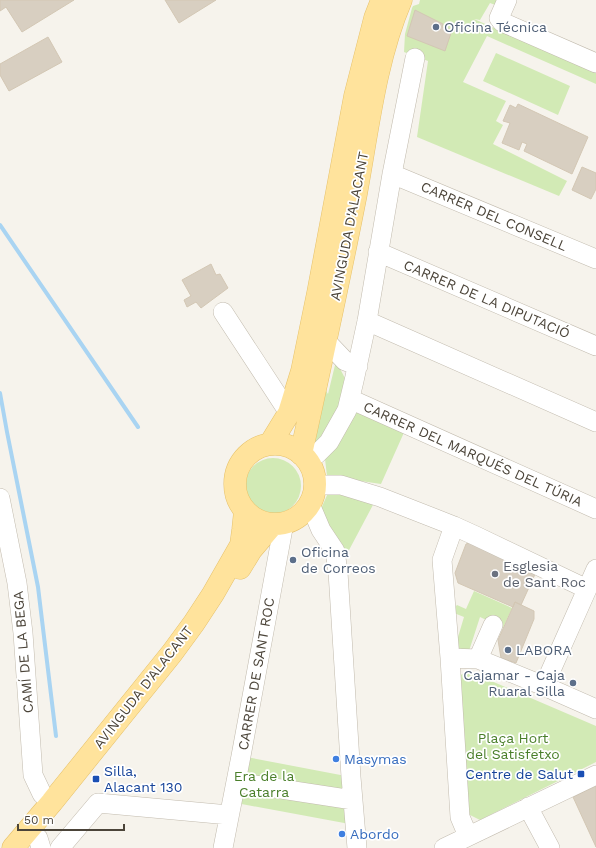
<svg xmlns="http://www.w3.org/2000/svg" width="596" height="848" font-family="'Work Sans',sans-serif">
  <rect width="100%" height="100%" fill="#f6f3ec"/>
  <path fill="#d2eab5" d="M420,0H507L503,8L490,3L480,20L474,19L596,73V84L487,36L463,82L506,101L496,121L503,125L493,144L567,181L559,196L417,137L428,61L404,52L405,34L412,8L413,6L419,4Z
    M496,53L570,86L558,115L483,81Z
    M336,361L348,384L341,410L312,451L322,384L328,394Z
    M357,411L406,428L381,484L327,476L325,459Z
    M245 486a28 28 0 1 1 56 0a28 28 0 1 1-56 0Z
    M328,493H341L374,503L348,552L341,550L320,511Z
    M474,591L512,608L503,628L480,617L469,651L455,647L464,617L454,613V608L457,605L466,609Z
    M468,671L596,726V762L480,820L464,812L457,677Z
    M241,756L351,777L355,825L231,802Z"/>
  <g fill="none" stroke-linecap="round" stroke-linejoin="round">
    <path stroke="#a9d4f2" stroke-width="4" d="M0,225L138,427
      M0,393L7,432L38,587L56,736"/>
  </g>
  <path fill="#d8cfc1" stroke="#d3c7b4" d="M0,0H74L22,32L6,7L0,11Z
    M165,0H216L179,23Z
    M415,10L443,24L442,27L452,30L445,51L407,36Z
    M48,37L62,62L9,91L0,75V64Z
    M518,104L588,137L572,174L524,151L527,144L522,142L519,150L502,143L510,123L503,121L510,105L516,108Z
    M582,167L596,173V189L591,199L572,190Z
    M211,264L216,275L220,274L228,288L201,308L196,302L187,307L184,300L191,296L182,280Z
    M476,541L536,572L521,605L515,602L513,607L458,583L455,573L466,544Z
    M515,602L534,611V619L516,663L501,658L498,640Z
    M596,786V847L573,797Z"/>
  <g fill="none" stroke-linecap="round" stroke-linejoin="round">
    <g stroke="#c2bbae" stroke-width="20">
      <path id="minor" d="M507,0L499,18L502,22L596,63
        M392,174L596,259
        M378,252L596,346
        M223,312L289,413
        M367,321L596,422
        M326,341L345,361L358,366
        M350,399L596,509
        M305,459L317,454L329,442L347,410L354,381L367,321L392,174L415,58
        M315,485H341L380,497L454,526L476,536L587,589
        M0,498L17,583L23,633L33,775L42,794L52,802
        M310,504L321,530L335,551L338,572L351,777L357,848
        M454,526L442,560L450,658L460,817L468,836
        M450,658L478,659L544,686L596,709
        M478,659L493,625
        M544,686L596,569
        M236,782L353,800
        M528,807L550,848
        M38,838L41,848
        M60,848L98,803L229,815
        M223,848L241,756L284,523
        M444,848L596,775"/>
    </g>
    <g stroke="#e6c16a" stroke-width="23">
      <path id="major" d="M270,444L289,413L302,371L318,293L355,96L375,18L382,0
        M235 484a40 40 0 1 1 80 0a40 40 0 1 1-80 0Z
        M301,454C320,367 339,281 356,194C368,129 375,61 401,0
        M240,568L251,550L273,524
        M13,848L52,802L172,653L194,623L213,594L241,545L243,530L245,511"/>
    </g>
    <use href="#minor" stroke="#fff" stroke-width="19"/>
    <use href="#major" stroke="#ffe39c" stroke-width="22"/>
  </g>
  <g fill="#5c6f8a" stroke="#fff" stroke-width="1.5">
    <circle cx="436" cy="27" r="4"/>
    <circle cx="293" cy="560" r="4"/>
    <circle cx="508" cy="650" r="4"/>
    <circle cx="573" cy="683" r="4"/>
  </g>
  <circle fill="#6b7280" stroke="#fff" stroke-width="1.5" cx="495" cy="574" r="4"/>
  <g fill="#3f7fe0" stroke="#fff" stroke-width="1.5">
    <circle cx="336" cy="759" r="4"/>
    <circle cx="342" cy="834" r="4"/>
  </g>
  <g fill="#1a4fb4" stroke="#fff" stroke-width="1.5">
    <rect x="577" y="770" width="8" height="8" rx="2"/>
    <rect x="92" y="775" width="8" height="8" rx="2"/>
  </g>
  <g text-anchor="middle" dominant-baseline="central" stroke-width="3.5" stroke-linejoin="round" paint-order="stroke">
    <g font-size="14" fill="#4e5e75" stroke="#fff" text-anchor="start">
      <text x="444" y="27">Oficina Técnica</text>
      <text x="301" y="552">Oficina<tspan x="301" dy="16">de Correos</tspan></text>
      <text x="516" y="650">LABORA</text>
      <text x="565" y="675" text-anchor="end">Cajamar - Caja<tspan x="565" dy="16">Ruaral Silla</tspan></text>
    </g>
    <g font-size="14" fill="#4b4439" stroke="#fff">
      <text transform="translate(494 216) rotate(23)">CARRER DEL CONSELL</text>
      <text transform="translate(349 226) rotate(-79)">AVINGUDA D'ALACANT</text>
      <text transform="translate(487 299) rotate(23)">CARRER DE LA DIPUTACIÓ</text>
      <text transform="translate(473 454) rotate(24)">CARRER DEL MARQUÉS DEL TÚRIA</text>
      <text transform="translate(23 652) rotate(-95)">CAMÍ DE LA BEGA</text>
      <text transform="translate(256 674) rotate(-80)">CARRER DE SANT ROC</text>
      <text transform="translate(143 687) rotate(-52)">AVINGUDA D'ALACANT</text>
    </g>
    <g font-size="14" fill="#5b616d" stroke="#fff" text-anchor="start">
      <text x="503" y="566">Esglesia<tspan x="503" dy="16">de Sant Roc</tspan></text>
    </g>
    <g font-size="14" fill="#4a7f2a" stroke="#fff">
      <text x="513" y="738">Plaça Hort<tspan x="513" dy="16">del Satisfetxo</tspan></text>
      <text x="264" y="776">Era de la<tspan x="264" dy="16">Catarra</tspan></text>
    </g>
    <g font-size="14" fill="#366cbe" stroke="#fff" text-anchor="start">
      <text x="344" y="759">Masymas</text>
      <text x="350" y="834">Abordo</text>
    </g>
    <g font-size="14" fill="#164399" stroke="#fff" text-anchor="start">
      <text x="104" y="771">Silla,<tspan x="104" dy="16">Alacant 130</tspan></text>
      <text x="573" y="774" text-anchor="end">Centre de Salut</text>
    </g>
  </g>
  <path d="M18 824v6h106v-6" fill="none" stroke="#4b4439" stroke-width="2"/>
  <text x="24" y="824" font-size="12" fill="#4b4439" stroke="#ffffff" stroke-width="3" paint-order="stroke">50 m</text>
</svg>
